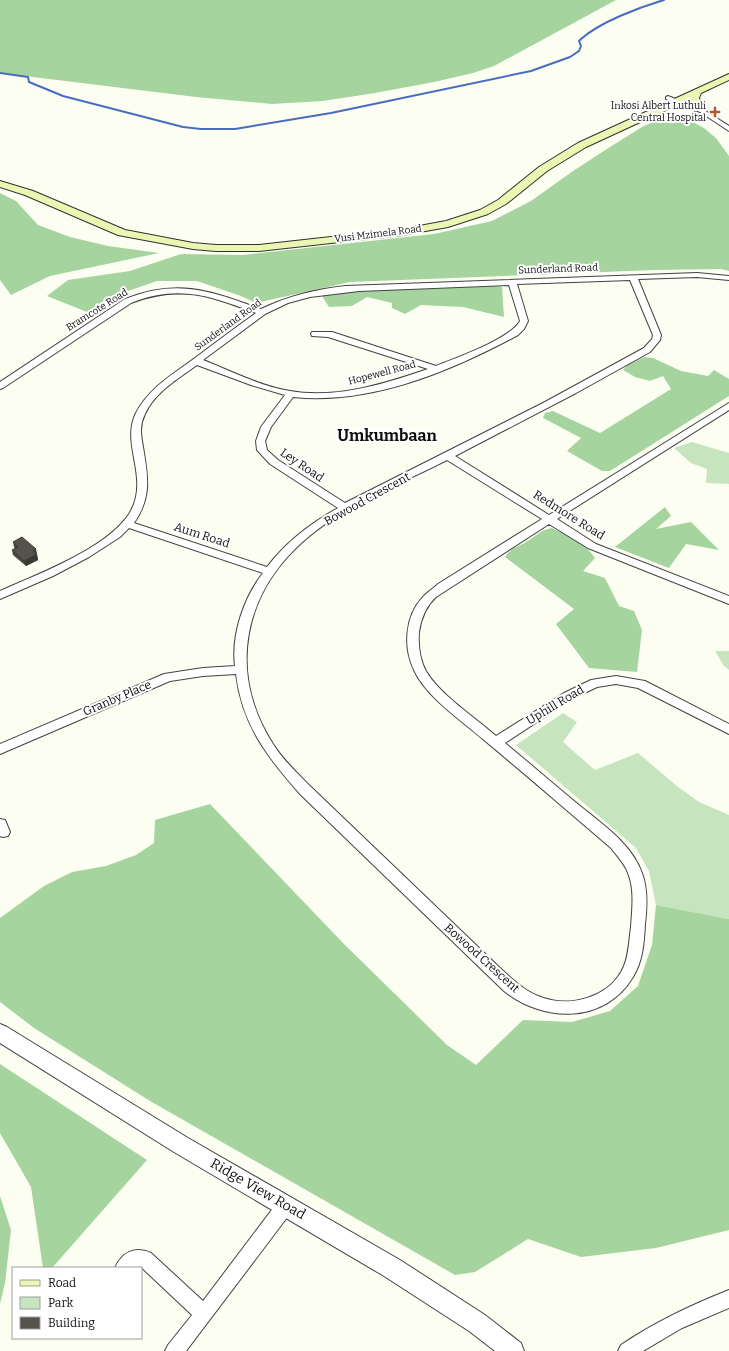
<svg xmlns="http://www.w3.org/2000/svg" width="729" height="1351" font-family="Bitter,serif">
  <rect width="100%" height="100%" fill="#fcfef2"/>
  <path fill="#c6e5be" d="M692,442L729,453V484L706,483L707,469L691,463L674,448Z
    M715,651H729V670L724,666Z
    M563,713L577,722L563,742L595,770L638,753L677,786L699,802L729,815V919L656,905L649,871L636,848L516,745Z"/>
  <path fill="#a6d49f" d="M0,0H616L494,66L473,73L434,82L375,93L323,101L272,104L196,97L0,73Z
    M674,112L704,128L716,138L729,156V271L721,269L654,270L350,282L256,303L241,296L197,281H157L111,297L87,312L47,296L68,280L130,271L181,254L243,255L434,234L492,221L531,201L573,171L610,147L642,127Z
    M0,193L16,201L38,225L70,237L108,246L159,253L50,276L11,295L0,280Z
    M495,286L502,287L504,317L463,307L441,306L421,305L405,314L392,308V303L367,297L352,306L329,307L320,293Z
    M644,357L653,358L681,371L708,376L714,370L729,379V396L610,471H602L567,451L581,438L543,418L545,413L553,411L600,433L671,389L663,376L650,381L635,377L623,370L627,365Z
    M665,507L671,516L656,529L691,522L719,550L686,544L669,568L615,547Z
    M552,528C568,536 585,543 595,558L583,571L605,578L619,606L634,611L642,630L637,672L589,668L556,624L574,609L505,557C512,547 516,548 526,542C535,537 540,530 552,528Z
    M210,804L344,944L447,1045L476,1065L523,1020L572,1022L610,1011L638,986L652,945L656,905L729,919V1230L656,1248L581,1257L528,1239L475,1272L455,1275L150,1101L34,1028L0,1002V918L44,886L72,872L106,866L136,855L154,843L155,820Z
    M0,1064L147,1160L52,1268H43L31,1187L0,1133Z
    M0,1196L11,1230L5,1283L0,1304Z"/>
  <g fill="none" stroke-linecap="round" stroke-linejoin="round">
    <path stroke="#496cc0" stroke-width="2" d="M0,73L28,77L29,82L63,96L183,127L201,129H235L331,113L531,71L570,57L579,51L581,46L579,41L581,39C600,22 640,7 664,0"/>
    <g stroke="#424242" stroke-width="2">
      <path id="minor" d="M668,96L704,110L729,126V131L700,112L666,99V97Z
        M697,273L729,276V280L697,277L638,279L661,335L660,340L650,352L576,393L455,456L549,515L729,403V410L557,519L596,544L729,596V604L588,548L549,524L436,597C426,606 421,619 419,632C418,645 420,660 426,671C438,693 477,719 496,736L564,693L591,680L616,676L645,681L729,724V734L638,688L616,684L597,687L572,699L505,743C528,762 551,782 574,801C599,822 631,842 642,873C648,889 647,908 645,924C644,942 643,961 633,977C605,1024 543,1023 504,991L301,795C268,758 242,725 236,674L203,676L170,681L0,754V744L164,674L203,668L235,666C231,635 244,597 263,573L129,528L120,537L89,557L53,576L0,599V591C38,574 106,549 129,514C136,503 138,491 137,479C136,458 125,434 136,413C148,389 173,374 195,358C215,343 235,328 256,313C210,296 179,284 131,303L3,388L0,389V382L125,299C178,278 210,291 261,309C288,296 317,289 346,286ZM630,280L653,335L652,339L644,348L545,402L345,503L278,460L267,450L265,441L271,427L293,397C371,405 451,371 518,335L524,329L528,321L517,284ZM509,285L520,321C510,339 456,358 436,366L332,332H312L311,334L312,336L328,337L428,369C384,384 336,399 290,391C260,386 231,371 203,360L265,314L288,303L310,297L359,291ZM197,365L251,385L285,395L261,427L256,441L257,450L270,464L338,508C311,523 286,542 267,567L134,523C152,497 148,477 143,447C141,435 139,426 145,414C155,392 178,379 197,365ZM447,460L542,519L438,584C433,589 426,593 422,598C405,617 403,647 414,670C426,697 462,721 484,740C526,775 569,812 611,848C617,856 625,864 628,873C635,890 632,910 631,927C629,940 629,954 624,966C611,998 568,1009 538,996C523,990 511,978 499,967L311,787C298,774 283,760 273,744C227,672 243,592 307,538C347,504 400,484 447,460Z
        M0,819L5,820L10,832L8,836L3,837L0,836Z
        M286,1197L292,1199L294,1205L292,1211L186,1351H165L168,1345L192,1315L141,1267L115,1268C122,1252 135,1246 151,1253L203,1301L280,1199Z
        M729,1290V1308L682,1328L643,1351H618L621,1345C655,1322 691,1305 729,1290Z"/>
    </g>
    <g stroke="#424242" stroke-width="2">
      <path id="tertiary" d="M0,1024L7,1027L188,1138L400,1260L485,1315L521,1343L524,1351H495L469,1331L384,1276L174,1152L0,1043Z"/>
    </g>
    <g stroke="#313131" stroke-width="2">
      <path id="secondary" d="M729,74V80L701,93L699,98L703,109L701,111H695L690,99L586,147L547,171L506,204L488,214L448,227L403,235L259,251H216L193,249L118,235L25,195L0,187V181L33,191L125,230L193,243L216,245H259L403,229L446,221L480,210L498,200L539,167L578,143Z"/>
    </g>
    <use href="#minor" fill="#fff" fill-rule="evenodd"/>
    <use href="#tertiary" fill="#fff" fill-rule="evenodd"/>
    <use href="#secondary" fill="#eaf7b3" fill-rule="evenodd"/>
  </g>
  <path fill="#4a4741" d="M13,542L37,554L38,560L26,566L13,555L12,550L15,549L14,547Z"/>
  <path fill="#3c3a35" d="M36,549L38,560L26,566L24,561L33,551Z"/>
  <path fill="#56534c" stroke="#3c3a35" d="M22,537L36,549L33,551L37,554L24,561L12,550L18,547L13,542Z"/>
  <path fill="#b15534" stroke="#fff" stroke-width="1.5" d="M713 106h4v4h4v4h-4v4h-4v-4h-4v-4h4z"/>
  <g text-anchor="middle" dominant-baseline="central" stroke-width="4" stroke-linejoin="round" paint-order="stroke">
    <g font-size="10" fill="#0f0f0f" stroke="#fff" text-anchor="end">
      <text x="706" y="106">Inkosi Albert Luthuli<tspan x="706" dy="12">Central Hospital</tspan></text>
    </g>
    <g font-size="10" fill="#0f0f0f" stroke="#fff">
      <text transform="translate(378 234) rotate(-7)">Vusi Mzimela Road</text>
      <text transform="translate(558 269) rotate(-2)">Sunderland Road</text>
      <text transform="translate(97 310) rotate(-32)">Bramcote Road</text>
      <text transform="translate(228 325) rotate(-36)">Sunderland Road</text>
      <text transform="translate(382 373) rotate(-15)">Hopewell Road</text>
    </g>
    <g font-size="12" fill="#0f0f0f" stroke="#fff">
      <text transform="translate(302 465) rotate(34)">Ley Road</text>
      <text transform="translate(367 499) rotate(-29)">Bowood Crescent</text>
      <text transform="translate(569 515) rotate(32)">Redmore Road</text>
      <text transform="translate(202 535) rotate(18)">Aum Road</text>
      <text transform="translate(117 698) rotate(-23)">Granby Place</text>
      <text transform="translate(555 705) rotate(-31)">Uphill Road</text>
      <text transform="translate(482 958) rotate(42)">Bowood Crescent</text>
    </g>
    <g font-size="14" fill="#0f0f0f" stroke="#fff">
      <text transform="translate(258 1189) rotate(30)">Ridge View Road</text>
    </g>
    <g font-size="16" font-weight="bold" fill="#0f0f0f" stroke="#fff">
      <text x="387" y="435">Umkumbaan</text>
    </g>
  </g>
  <rect x="12" y="1267" width="130" height="72" fill="#ffffff" stroke="#9f9f9f"/>
  <rect x="20" y="1280" width="20" height="6" fill="#eaf7b3" stroke="#9f9f9f"/>
  <text x="48" y="1287" font-size="12" fill="#0f0f0f">Road</text>
  <rect x="20" y="1297" width="20" height="12" fill="#c6e5be" stroke="#9f9f9f"/>
  <text x="48" y="1307" font-size="12" fill="#0f0f0f">Park</text>
  <rect x="20" y="1317" width="20" height="12" fill="#56534c" stroke="#9f9f9f"/>
  <text x="48" y="1327" font-size="12" fill="#0f0f0f">Building</text>
</svg>
